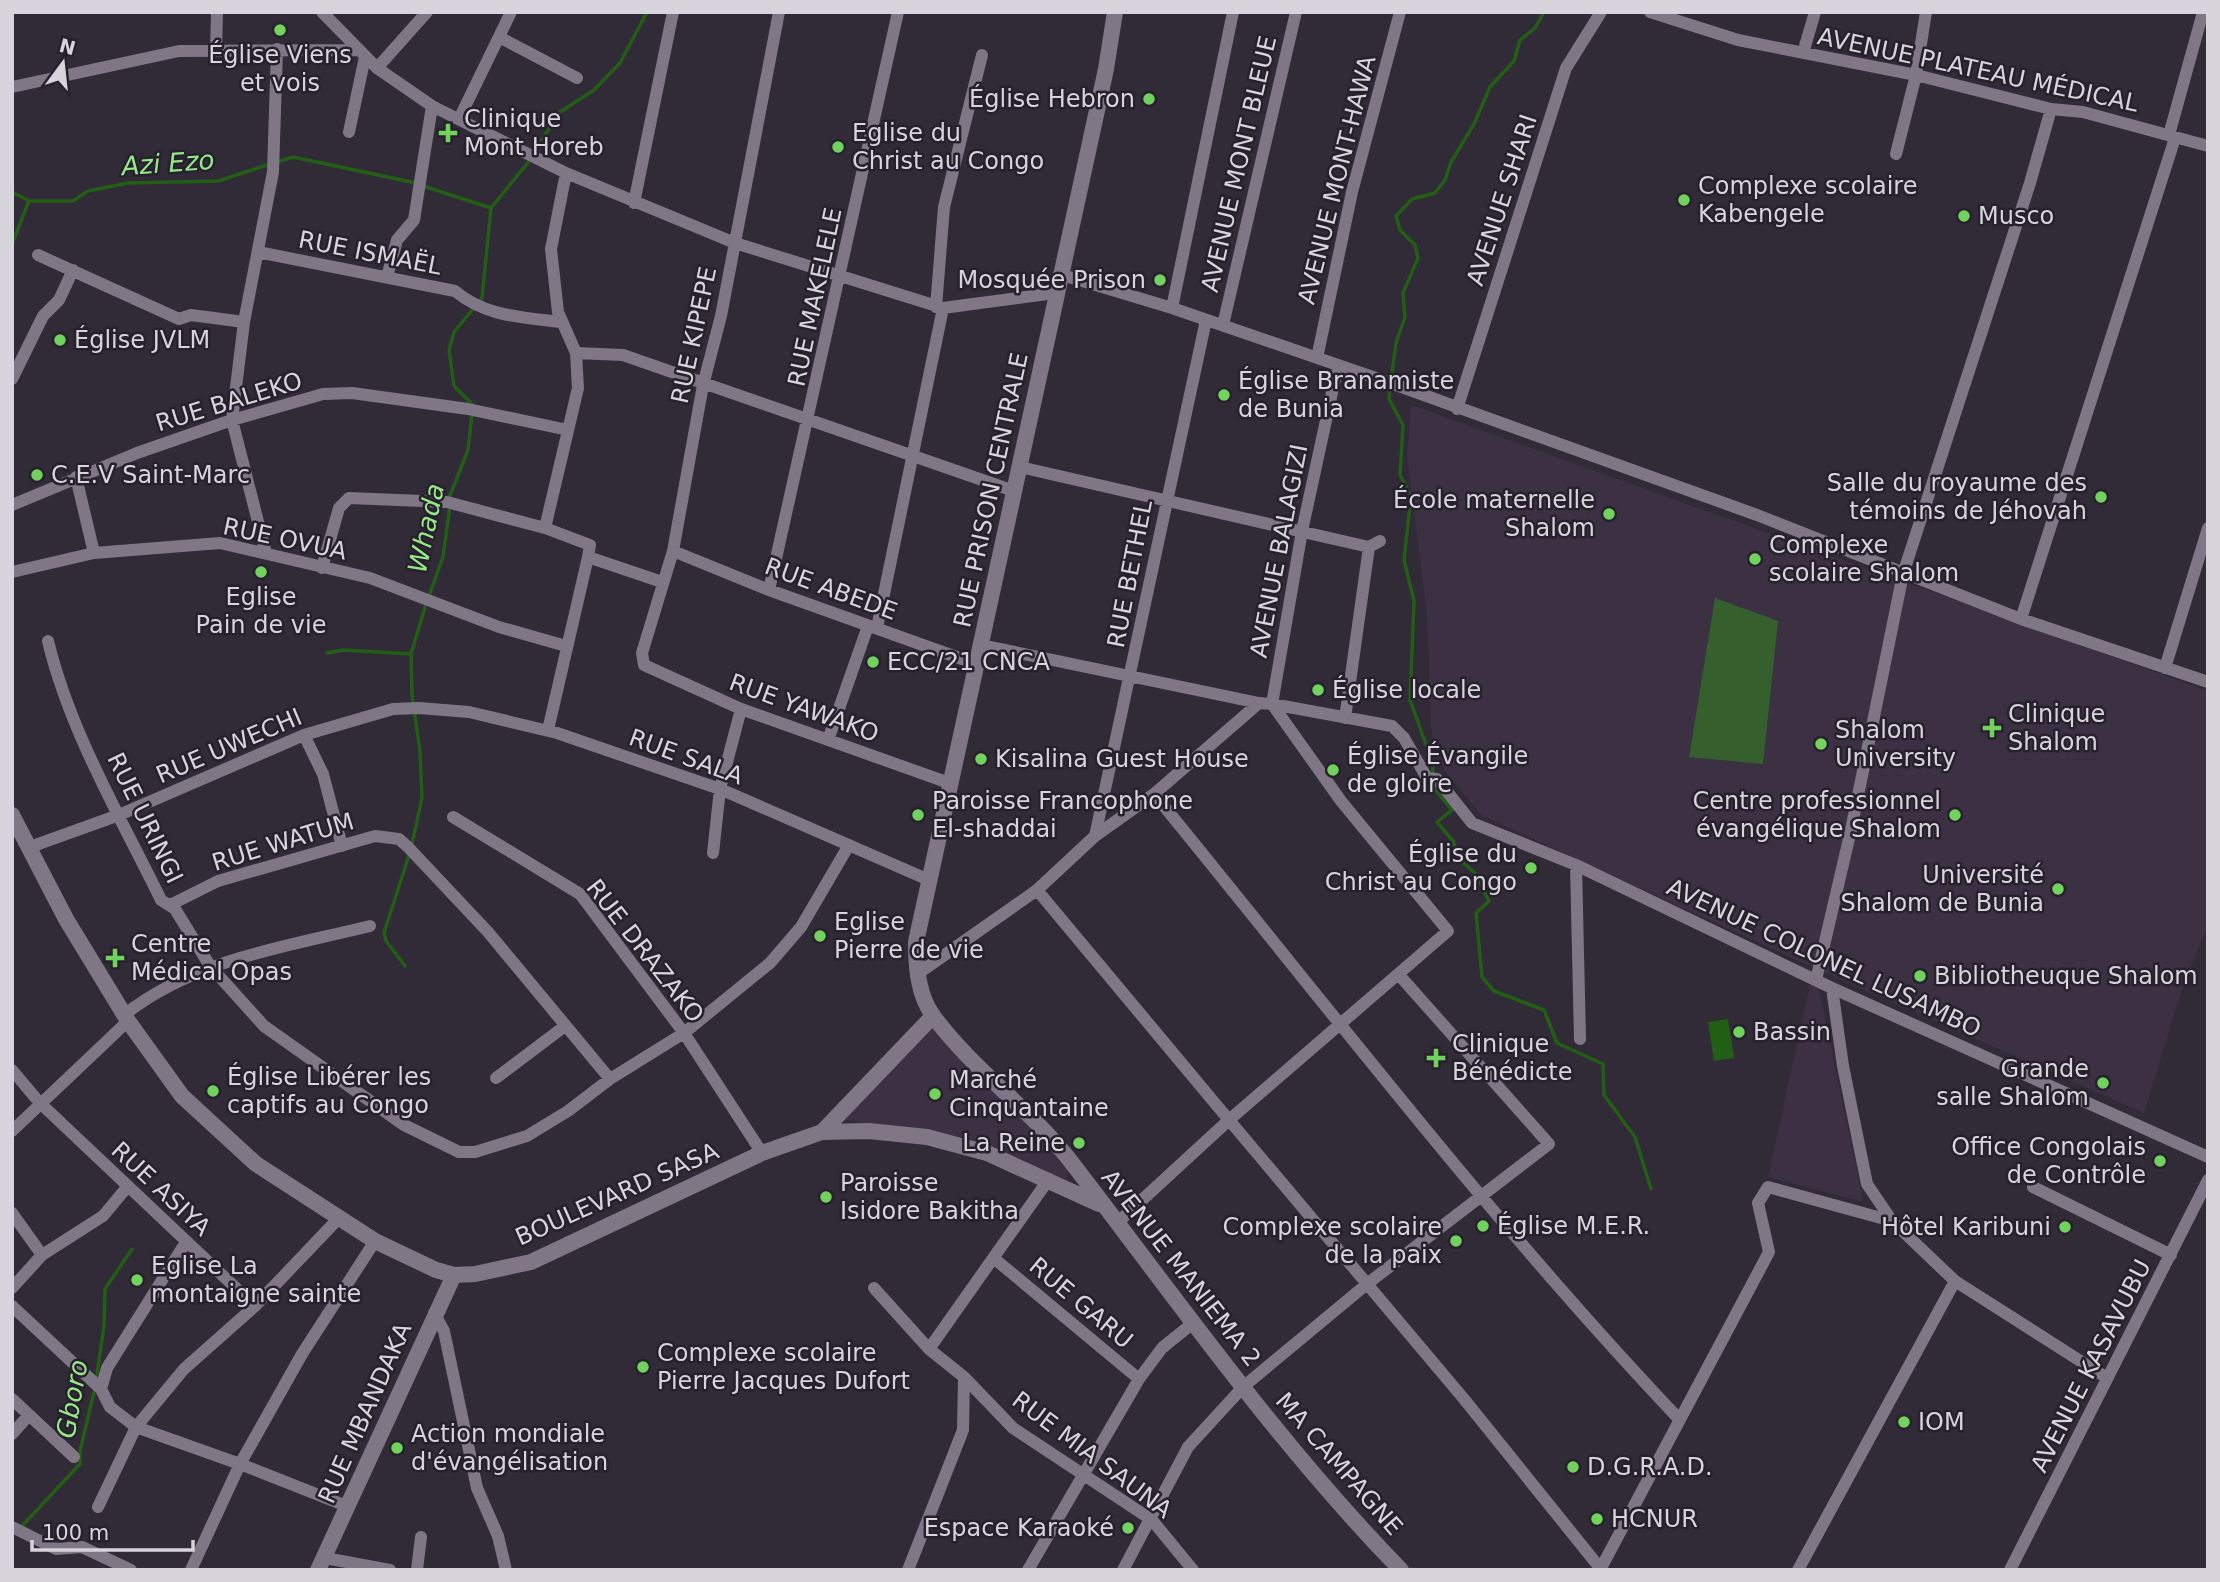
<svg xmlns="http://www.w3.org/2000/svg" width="2220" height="1582" font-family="'DejaVu Sans',sans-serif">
  <rect width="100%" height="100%" fill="#312a37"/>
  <path fill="#3b3143" d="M1411,405L2208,691V924L2180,995L2144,1113L1803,963L1481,815L1437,761L1431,727L1427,615L1407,455Z
    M1811,980L1818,983L1863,1202L1768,1177Z
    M935,1025L1069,1163L1067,1180L962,1137L871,1126L840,1118Z"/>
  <path fill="#355f2d" d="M1715,598L1778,621L1763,764L1689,757Z"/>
  <path fill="#225f14" d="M1728,1019L1734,1058L1714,1061L1708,1022Z"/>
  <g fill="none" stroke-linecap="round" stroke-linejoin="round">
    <path stroke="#225f14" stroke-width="3.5" d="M538,146L560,112L594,90L620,63L647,12
      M277,162L293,157L416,183
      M423,186L491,208
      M12,192L29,201H73L88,191L128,183L218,181L270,164
      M12,244L29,201
      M1391,380L1396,343L1405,317L1403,293L1418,258L1415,245L1400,230L1396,216L1412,199L1435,193L1445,180L1451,162L1474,124L1490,87L1514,61L1520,40L1535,28L1544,12
      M1390,388L1389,399L1403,425L1400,475L1411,496L1404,560L1414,601L1410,700L1433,764L1432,786L1452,810L1437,822L1453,841L1461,861L1475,873L1489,901L1476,913L1482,977L1494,991L1544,1010L1557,1043L1603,1064L1604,1095L1635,1137L1651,1189
      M449,498L468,450L473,405L454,386L449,350L454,332L482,298L491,208L530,160
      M429,596L443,557L450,506
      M327,653L343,650L411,654
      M412,844L422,798L420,751L412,695L411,654L426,604
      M405,966L386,941L384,933L409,855
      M96,1381L104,1326L105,1289L132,1249
      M21,1527L80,1464V1451L95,1388"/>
    <path stroke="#7f7786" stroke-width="12" d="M322,12L377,68L432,106L566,173L735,243L943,308L1055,293
      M779,12L721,316L703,385L673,551L642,653L644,665L741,709L952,784
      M1650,12L1738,40L1916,75L2051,109L2083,112L2208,146
      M499,37L577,78
      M216,50L217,12
      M1803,53L1815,12
      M377,68L427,12
      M12,87L179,51L358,50
      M459,119L511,12
      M349,132L365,57
      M2169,135L2203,12
      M1896,154L1916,75L1926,12
      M634,203L673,12
      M258,252L455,291C486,317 522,317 560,322
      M38,255L179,319L191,315L244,322
      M1059,274L1172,308L1396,385L1757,515L2021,619L2208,682
      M387,277L397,240L414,220L432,106
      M936,307L944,207L982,55
      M1172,308L1233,12
      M1223,325L1296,12
      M576,353L623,355L1014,491
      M1317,358L1352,192L1400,12
      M12,379L43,316L59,300L73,270
      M1457,409L1566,68L1601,12
      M1020,467L1369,547L1380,541
      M76,477L94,553
      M12,505L137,453L232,420L323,394L352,393L468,409L568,430
      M545,528L578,388L576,353L558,312L551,249L566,173
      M673,551L769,590L976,664
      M266,553L232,420L244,322L273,172L277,49
      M322,568L339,508L349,498L447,502L545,528L590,545L588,557L662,582
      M12,572L94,553L220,543L370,578L499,627L566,646
      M769,590L898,12
      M2021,619L2175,138
      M877,628L943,308
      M48,641C70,732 120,816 161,900L175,909L210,966L264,1026L404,1125L459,1152H475L527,1136L568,1111L610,1079L684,1033L770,963L801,927L849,845
      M981,645L1259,703
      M2165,668L2208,528
      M1272,704L1341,801L1448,931L1229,1120L1464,1399L1600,1568
      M1272,704L1302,531L1338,365
      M1345,718L1369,547
      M548,730L588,557
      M304,735L323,774L342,846
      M828,740L868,626
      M1154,794C1326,1004 1492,1222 1679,1419
      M453,817L580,894L684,1033L762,1153
      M1095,836L1206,320
      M30,847L119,815L304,735L393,709L419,708L469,712L557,733L720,789L929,880
      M713,853L720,789L741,709
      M1576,865L1580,1039
      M1037,890L1229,1120L1118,1222
      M170,905L218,881L375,836L399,839L408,847L488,932L610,1079
      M916,975L1037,890L1095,836L1154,794L1259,703L1272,704L1392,726L1404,738L1427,778L1437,779L1472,823L1576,865L1832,988L2208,1157
      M1816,980L1851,830L1903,574L2030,183L2051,109
      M1832,988L1843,1066L1867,1184L1892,1221L1955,1281L2107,1378
      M124,1015C195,959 285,947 370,926
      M12,1070L39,1102L255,1306
      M496,1078L565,1026
      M12,1131L128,1021
      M2033,1187L2171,1255
      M12,1213L42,1255
      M186,1242L107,1368L101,1389L110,1407L136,1427L240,1464L349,1507
      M996,1260L1139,1379
      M12,1288L42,1255L103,1216L128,1186
      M874,1288L929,1349L964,1377L1013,1428L1152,1520L1193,1570
      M12,1306L101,1389
      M434,1313L444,1331L477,1488L498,1536L506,1570
      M929,1349L1049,1179
      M12,1399L74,1457
      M12,1434L29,1415
      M98,1507L136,1427L184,1369L255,1306L338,1219
      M12,1527L56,1549L82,1547L131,1570
      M325,1558L390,1570
      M191,1570L240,1464L302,1354L375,1241
      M417,1570L421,1537
      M908,1570L963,1430L964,1377
      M1028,1570L1139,1379L1162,1348L1193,1323
      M1123,1570L1188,1447L1243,1387L1367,1284L1549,1144L1400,976
      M1600,1570L1769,1252L1758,1203L1768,1187L1892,1221
      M1798,1570L1955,1281
      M2010,1570L2208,1180"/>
    <path stroke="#7f7786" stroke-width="16" d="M1115,12L1106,69L916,942C916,967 918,996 934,1017C974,1071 1032,1110 1072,1163C1178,1301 1279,1445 1401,1570
      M12,815L66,919L128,1021L182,1096L256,1164L375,1241L436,1270L454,1275L475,1274L531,1262L762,1153L822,1132L869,1131L927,1137L987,1153L1099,1204
      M822,1132L933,1016
      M318,1570L454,1275"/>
  </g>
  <g fill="#71d35e" stroke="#27202d" stroke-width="2.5">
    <circle cx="280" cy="30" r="7"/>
    <circle cx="1149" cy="99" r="7"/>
    <path d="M444.5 122.5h7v7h7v7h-7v7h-7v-7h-7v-7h7z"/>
    <circle cx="838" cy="147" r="7"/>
    <circle cx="1684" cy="200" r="7"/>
    <circle cx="1964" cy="216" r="7"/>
    <circle cx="1160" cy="280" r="7"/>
    <circle cx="60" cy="340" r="7"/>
    <circle cx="1224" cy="395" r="7"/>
    <circle cx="37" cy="475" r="7"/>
    <circle cx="2101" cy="497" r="7"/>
    <circle cx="1609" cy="514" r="7"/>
    <circle cx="1755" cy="559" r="7"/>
    <circle cx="261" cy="572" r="7"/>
    <circle cx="873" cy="662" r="7"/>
    <circle cx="1318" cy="690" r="7"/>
    <path d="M1988.5 717.5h7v7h7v7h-7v7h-7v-7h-7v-7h7z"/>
    <circle cx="1821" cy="744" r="7"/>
    <circle cx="981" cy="759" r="7"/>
    <circle cx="1333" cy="770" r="7"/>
    <circle cx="918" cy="815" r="7"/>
    <circle cx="1955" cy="815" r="7"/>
    <circle cx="1531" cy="868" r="7"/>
    <circle cx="2058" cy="889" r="7"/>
    <circle cx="820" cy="936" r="7"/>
    <path d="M111.5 947.5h7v7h7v7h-7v7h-7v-7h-7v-7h7z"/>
    <circle cx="1920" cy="976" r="7"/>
    <circle cx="1739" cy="1032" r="7"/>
    <path d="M1432.5 1047.5h7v7h7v7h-7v7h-7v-7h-7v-7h7z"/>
    <circle cx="2103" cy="1083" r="7"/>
    <circle cx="213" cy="1091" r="7"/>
    <circle cx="935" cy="1094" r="7"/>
    <circle cx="1079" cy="1143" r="7"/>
    <circle cx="2160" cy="1161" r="7"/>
    <circle cx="826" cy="1197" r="7"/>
    <circle cx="1483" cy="1226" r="7"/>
    <circle cx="2065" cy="1227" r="7"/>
    <circle cx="1456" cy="1241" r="7"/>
    <circle cx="137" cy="1280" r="7"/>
    <circle cx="643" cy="1367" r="7"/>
    <circle cx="1904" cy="1422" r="7"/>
    <circle cx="397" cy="1448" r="7"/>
    <circle cx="1573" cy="1467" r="7"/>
    <circle cx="1597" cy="1519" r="7"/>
    <circle cx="1128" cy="1528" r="7"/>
  </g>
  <g text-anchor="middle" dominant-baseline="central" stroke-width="5" stroke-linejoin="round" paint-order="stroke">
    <g font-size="24" fill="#d8d4dc" stroke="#27202d" text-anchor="start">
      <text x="280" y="55" text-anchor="middle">Église Viens<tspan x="280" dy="28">et vois</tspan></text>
      <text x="1135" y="99" text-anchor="end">Église Hebron</text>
      <text x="464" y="119">Clinique<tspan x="464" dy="28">Mont Horeb</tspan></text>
      <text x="852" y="133">Eglise du<tspan x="852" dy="28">Christ au Congo</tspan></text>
      <text x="1698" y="186">Complexe scolaire<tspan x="1698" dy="28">Kabengele</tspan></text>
      <text x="1978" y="216">Musco</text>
      <text x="1146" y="280" text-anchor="end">Mosquée Prison</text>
      <text x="74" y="340">Église JVLM</text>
      <text x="1238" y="381">Église Branamiste<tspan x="1238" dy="28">de Bunia</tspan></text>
      <text x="51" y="475">C.E.V Saint-Marc</text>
      <text x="2087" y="483" text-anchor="end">Salle du royaume des<tspan x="2087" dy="28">témoins de Jéhovah</tspan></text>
      <text x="1595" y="500" text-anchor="end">École maternelle<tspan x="1595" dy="28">Shalom</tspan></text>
      <text x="1769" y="545">Complexe<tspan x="1769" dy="28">scolaire Shalom</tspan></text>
      <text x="261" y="597" text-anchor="middle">Eglise<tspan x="261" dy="28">Pain de vie</tspan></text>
      <text x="887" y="662">ECC/21 CNCA</text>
      <text x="1332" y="690">Église locale</text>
      <text x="2008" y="714">Clinique<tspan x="2008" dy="28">Shalom</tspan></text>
      <text x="1835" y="730">Shalom<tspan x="1835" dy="28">University</tspan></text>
      <text x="1347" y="756">Église Évangile<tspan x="1347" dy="28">de gloire</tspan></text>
      <text x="995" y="759">Kisalina Guest House</text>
      <text x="932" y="801">Paroisse Francophone<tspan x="932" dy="28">El-shaddai</tspan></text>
      <text x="1941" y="801" text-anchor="end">Centre professionnel<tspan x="1941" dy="28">évangélique Shalom</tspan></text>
      <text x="1517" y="854" text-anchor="end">Église du<tspan x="1517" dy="28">Christ au Congo</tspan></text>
      <text x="2044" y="875" text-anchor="end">Université<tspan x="2044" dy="28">Shalom de Bunia</tspan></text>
      <text x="834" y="922">Eglise<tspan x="834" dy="28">Pierre de vie</tspan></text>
      <text x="131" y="944">Centre<tspan x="131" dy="28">Médical Opas</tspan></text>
      <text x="1934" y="976">Bibliotheuque Shalom</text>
      <text x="1753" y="1032">Bassin</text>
      <text x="1452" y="1044">Clinique<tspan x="1452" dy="28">Bénédicte</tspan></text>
      <text x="2089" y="1069" text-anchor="end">Grande<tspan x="2089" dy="28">salle Shalom</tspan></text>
      <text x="227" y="1077">Église Libérer les<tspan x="227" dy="28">captifs au Congo</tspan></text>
      <text x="949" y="1080">Marché<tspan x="949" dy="28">Cinquantaine</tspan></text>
      <text x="1065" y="1143" text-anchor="end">La Reine</text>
      <text x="2146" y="1147" text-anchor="end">Office Congolais<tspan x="2146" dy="28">de Contrôle</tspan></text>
      <text x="840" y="1183">Paroisse<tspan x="840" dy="28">Isidore Bakitha</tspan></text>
      <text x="1497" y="1226">Église M.E.R.</text>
      <text x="1442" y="1227" text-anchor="end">Complexe scolaire<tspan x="1442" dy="28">de la paix</tspan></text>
      <text x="2051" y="1227" text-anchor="end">Hôtel Karibuni</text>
      <text x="151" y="1266">Eglise La<tspan x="151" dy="28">montaigne sainte</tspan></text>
      <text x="657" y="1353">Complexe scolaire<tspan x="657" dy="28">Pierre Jacques Dufort</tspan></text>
      <text x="1918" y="1422">IOM</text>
      <text x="411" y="1434">Action mondiale<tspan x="411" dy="28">d'évangélisation</tspan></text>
      <text x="1587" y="1467">D.G.R.A.D.</text>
      <text x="1611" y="1519">HCNUR</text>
      <text x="1114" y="1528" text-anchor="end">Espace Karaoké</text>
    </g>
    <g font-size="24" fill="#d8d4dc" stroke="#27202d">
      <text transform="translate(1978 70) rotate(12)">AVENUE PLATEAU MÉDICAL</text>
      <text transform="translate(1239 164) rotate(-77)">AVENUE MONT BLEUE</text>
      <text transform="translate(1337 180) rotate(-76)">AVENUE MONT-HAWA</text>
      <text transform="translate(1502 200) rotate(-72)">AVENUE SHARI</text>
      <text transform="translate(370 253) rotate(11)">RUE ISMAËL</text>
      <text transform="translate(815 297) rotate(-78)">RUE MAKELELE</text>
      <text transform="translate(694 335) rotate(-78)">RUE KIPEPE</text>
      <text transform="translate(229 402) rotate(-17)">RUE BALEKO</text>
      <text transform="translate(991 490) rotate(-78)">RUE PRISON CENTRALE</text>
      <text transform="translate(285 539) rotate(12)">RUE OVUA</text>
      <text transform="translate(1279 551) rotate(-79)">AVENUE BALAGIZI</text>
      <text transform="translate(1130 574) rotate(-79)">RUE BETHEL</text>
      <text transform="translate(831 589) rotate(20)">RUE ABEDE</text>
      <text transform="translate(804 708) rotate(20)">RUE YAWAKO</text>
      <text transform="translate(229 746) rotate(-23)">RUE UWECHI</text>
      <text transform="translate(686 757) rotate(20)">RUE SALA</text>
      <text transform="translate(145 818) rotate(64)">RUE URINGI</text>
      <text transform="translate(283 842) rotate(-17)">RUE WATUM</text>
      <text transform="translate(645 951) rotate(52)">RUE DRAZAKO</text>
      <text transform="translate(1824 958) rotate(25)">AVENUE COLONEL LUSAMBO</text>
      <text transform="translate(161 1189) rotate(43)">RUE ASIYA</text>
      <text transform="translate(617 1194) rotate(-24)">BOULEVARD SASA</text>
      <text transform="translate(1181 1268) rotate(52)">AVENUE MANIEMA 2</text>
      <text transform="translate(1081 1303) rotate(40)">RUE GARU</text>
      <text transform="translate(2091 1366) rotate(-63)">AVENUE KASAVUBU</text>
      <text transform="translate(365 1413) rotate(-66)">RUE MBANDAKA</text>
      <text transform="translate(1092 1455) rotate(37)">RUE MIA SAUNA</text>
      <text transform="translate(1339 1464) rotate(49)">MA CAMPAGNE</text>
    </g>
    <g font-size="26" font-style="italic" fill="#97e988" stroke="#27202d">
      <text transform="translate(168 163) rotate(-4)">Azi Ezo</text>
      <text transform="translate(426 528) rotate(-78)">Whada</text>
      <text transform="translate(72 1399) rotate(-80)">Gboro</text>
    </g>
  </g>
  <rect width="2220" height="1582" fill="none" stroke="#d8d4dc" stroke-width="28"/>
  <g transform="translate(63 63) rotate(15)" stroke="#27202d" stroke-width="5" paint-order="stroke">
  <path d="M0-5L12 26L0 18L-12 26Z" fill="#d8d4dc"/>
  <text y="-10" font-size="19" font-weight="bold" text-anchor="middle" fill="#d8d4dc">N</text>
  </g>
  <path d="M32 1540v10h161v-10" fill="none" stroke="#d8d4dc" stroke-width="3.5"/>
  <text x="42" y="1540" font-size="21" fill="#d8d4dc" stroke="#27202d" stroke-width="5" paint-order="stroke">100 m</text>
</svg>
